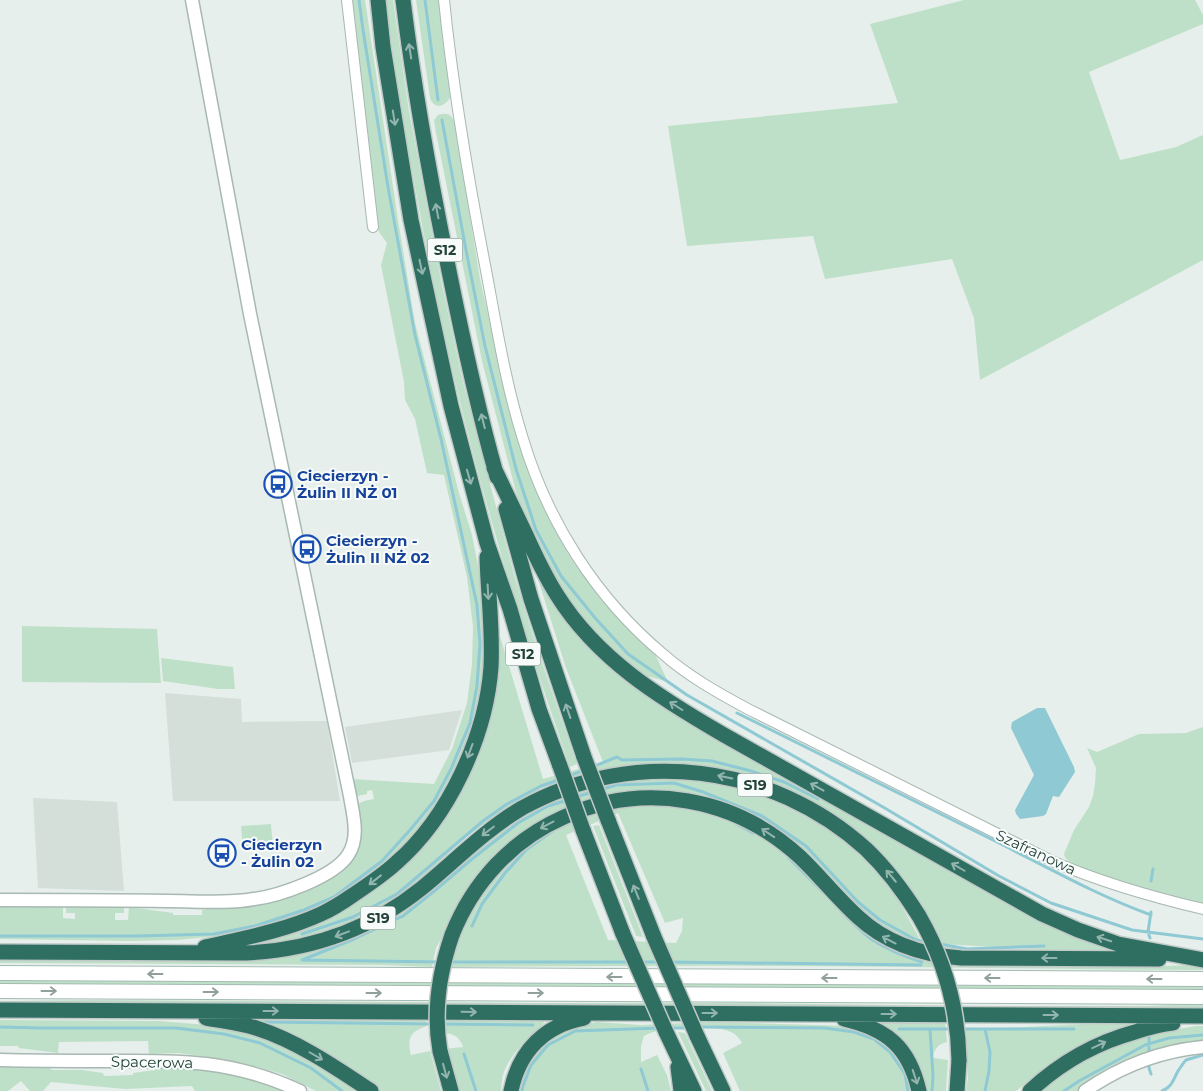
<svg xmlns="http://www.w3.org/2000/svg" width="1203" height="1091" font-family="Montserrat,sans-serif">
  <rect width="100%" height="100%" fill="#e6efeb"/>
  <path fill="#d4dfda" d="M165,693L241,699L242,722L327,721L340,801H173Z
    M462,710L449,750L352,763L345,727Z
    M33,798L117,802L124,891L38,888Z"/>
  <path fill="#bfe0c8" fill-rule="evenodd" d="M350,0H365L398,220L415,323L459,493L472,535L485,600L484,692L463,759L435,808L402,849L378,870L322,907L291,921L240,934L177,940L128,941L0,939V907H63V918L75,919V913H66V907H124V913H115V920H128L129,907L173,913V915H202V910L315,885L342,872L353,860L361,841V827L358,804L364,801L374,799L372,790L367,791V794L357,796L355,793L352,779L434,784L452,749L467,703L472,664L473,627L467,577L444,475L427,473L415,419L405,400L404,382L381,265L387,243L379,232Z
    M386,0H393L409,111L442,285L463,382L515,578L537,648L577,764L570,767C515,611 468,452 435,290C429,263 424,235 419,208C406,139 394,70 386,0Z
    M416,0H439L451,96C446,106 435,111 430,98Z
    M964,0H1195L1203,15V24L1089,72L1120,160L1176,147L1203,135V260L980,380L974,318L952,259L825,279L813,236L687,246L668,126L898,103L870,24Z
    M442,114C449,113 452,116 455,123L480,279L510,412L530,474L541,502L556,532L572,560L602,601L655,654L668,682L637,673L597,636L577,612L561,590L532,536L516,492L482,361L436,133L434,120L438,115Z
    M540,577L596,653L861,816L1046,925L1082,939L1131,955L943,944L934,925L920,904L837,817L805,798L780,785L728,769L703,766L656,764L602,770L541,788L503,810L467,836L402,896L356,922L295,941L240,947L319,920L449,808L497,660L499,633L543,779L603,762L566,668L538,579Z
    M22,626L157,629L161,683L22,682Z
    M161,658L233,667L235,689H218L163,681Z
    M1203,727V904L1125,883L1074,865C1069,862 1065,859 1064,854L1074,830L1089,807L1093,796L1095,784L1096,768L1087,748L1097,752L1139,734L1186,733Z
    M673,778L713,781L762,795L832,830L857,852L877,873L898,899L924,947L892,935L861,912L803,852L685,794L640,791L607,796L548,819L451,922L436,948L432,967L385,965L0,963V957H125L354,937L387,921L411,906L510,822L579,790L620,781Z
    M678,805L713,812L754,830L790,856L860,930L899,952L925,962L966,963L1157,966L1203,965V970C1105,970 1008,968 911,967C756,965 602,966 447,967L450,955L476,900L502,867L530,842L562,825L616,806ZM618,813L665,923L683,918L682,931L676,943L608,940L566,835Z
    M271,824L273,848L243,850L241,826Z
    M599,825L640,929L643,937L636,936L593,826Z
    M0,979L870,985L1203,986V990L0,985Z
    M94,1000L535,1003H752L968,1006H1146L1203,1004V1012L0,1006V1001Z
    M242,1018L426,1020L427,1026C410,1031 407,1039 411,1055L430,1051L441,1091H378Z
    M442,1018L545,1020C543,1027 536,1030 531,1035C520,1046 508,1059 503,1075C502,1080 501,1086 501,1091H455L444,1049L463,1047C460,1038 453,1032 443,1034Z
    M0,1020L160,1021L231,1027L281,1045L318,1064L359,1091H316L282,1074L243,1063L208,1057L178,1053L149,1054L148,1041L59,1042L58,1053L19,1048L18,1046H0Z
    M876,1020H945L947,1042C938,1044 934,1049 933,1058L948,1060L946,1091H926C924,1069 910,1048 894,1033C889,1029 883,1026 877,1022Z
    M1144,1021L1083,1045L1047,1067L1016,1091H966L968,1078L965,1030Z
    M597,1022L641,1025L709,1022L852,1026L886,1043L903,1063L910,1081L911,1091H740L723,1053L742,1043C739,1038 736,1034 731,1032C713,1024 661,1026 644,1036L641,1046V1062L657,1055L667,1075L671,1091H517L521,1076L541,1043L568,1028Z
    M1196,1026H1203V1041L1176,1045L1150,1052L1127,1061L1077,1091H1040C1067,1070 1095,1050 1127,1039C1149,1032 1174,1030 1196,1026Z
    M678,1032L685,1033L712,1091H706Z
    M157,1064L249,1077L285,1091H195L192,1086L125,1089L51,1082L43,1091H30L21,1081L8,1091H0V1067H49L52,1070H82L103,1073L104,1076L133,1075V1073L155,1070Z"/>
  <path fill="#8ec9d4" d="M1037,708H1045L1074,767L1075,772L1059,797L1053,796L1046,814L1043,816L1020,819L1016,814L1015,810L1034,775L1011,728L1012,722Z"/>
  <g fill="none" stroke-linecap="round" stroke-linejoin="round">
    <path stroke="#8ec9d4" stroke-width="3" d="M425,0L438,100
      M442,120L466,250L485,346L516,469L536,530L561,576L596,619L628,654L687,695L883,807L999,876L1051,903L1132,930L1203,939
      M737,713C822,755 907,797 993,840C1045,866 1096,895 1151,915
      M592,767L617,757L622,760L681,759L712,761L751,771L784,782L818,799
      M569,776L584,770
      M600,790L616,785L674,783L703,792L762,816L806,846L858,902L880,920L916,940L926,942
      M576,797L592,792
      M737,824L753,833
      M789,858L823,892
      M1151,881L1153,869
      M841,911C851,921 860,931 871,939C885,948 906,957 922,962
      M472,926L482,904L505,873L527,849L553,831
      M302,934L353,917L397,894L483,821L507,804L541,786L561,779
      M0,936H137L214,934L255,926L304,910L334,897L382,861L410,830L434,801L451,769L470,723L477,686L480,644L477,605L441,439L415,335L388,187L363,30L359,0
      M1150,938L1148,932L1151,912
      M940,944L967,949L1044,946
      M440,962L302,960L354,939L403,916L433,892L472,859L518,823L548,806L568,800
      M449,962H630
      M641,962H660
      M669,962L921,965
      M264,1022L433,1024
      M442,1024L533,1025
      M0,1027L40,1028H176L224,1034L260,1043L311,1068L342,1091
      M699,1027L825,1028L854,1032L874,1039L890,1052L905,1074L908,1091
      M669,1028H687
      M899,1029H953
      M930,1029L933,1076L932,1091
      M962,1029H1074
      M464,1054L476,1091
      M1149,1056V1036
      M1149,1062V1068L1151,1074
      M641,1069L648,1091
      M522,1091L523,1086L531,1065L548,1045L575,1031L660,1028
      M985,1091L989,1071L990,1052L985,1029
      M1064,1091L1079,1081L1145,1045L1169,1038L1203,1035
      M1162,1091C1172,1087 1173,1080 1178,1071C1181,1067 1183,1063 1186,1060L1203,1055"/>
    <g stroke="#a8b8b2" stroke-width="12">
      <path id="minor" d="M347,0L373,227
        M444,0C453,89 468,177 485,265C496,323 505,382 523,439C548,522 596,598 663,654C688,676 718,693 748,709L1054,862C1103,883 1152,897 1203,909"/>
    </g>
    <g stroke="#a8b8b2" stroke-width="15">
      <path id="tertiary" d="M0,900C56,900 111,900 167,901C196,901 226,904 254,899C279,896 334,877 348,855C360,837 353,815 350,796L250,314L192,0
        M0,1060C37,1061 74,1061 110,1061C142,1061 174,1060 206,1064C239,1068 270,1077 300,1091
        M1085,1091C1121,1066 1160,1051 1203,1047"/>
    </g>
    <g stroke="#a4bbb3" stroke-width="16">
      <path id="secondary" d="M0,973L1203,979
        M0,991L1203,997"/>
    </g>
    <g stroke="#c2cac8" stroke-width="18">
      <path id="motorway" d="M378,0L383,47L411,220L451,406L487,543L510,609L539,709L560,766
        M403,0C414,89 430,178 448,266C462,336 477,407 497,477
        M494,468C505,491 516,514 527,537C536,557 545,576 557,595C597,659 660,698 724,735L1042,914L1078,930L1118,944L1203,960
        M506,509L531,599L584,757
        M608,820L654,937
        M583,830L623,934
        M452,935C473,882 512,840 564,817C644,781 735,797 800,857C820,876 837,898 858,917C887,944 922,955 961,958L1159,959
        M205,947C244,938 284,931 321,914C332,909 343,902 353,895C368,885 383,875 396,863C449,817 486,736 491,667C493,630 488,594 487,557
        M0,952L246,953C311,950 371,929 422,888C455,861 485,830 522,808C634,746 772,764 866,849C887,869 904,892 919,916
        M0,1010L1203,1016
        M206,1018C223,1021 240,1023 256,1028C297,1041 335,1067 371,1091
        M844,1019C887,1029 909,1047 919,1091
        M666,1032L694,1091
        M697,1036L723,1091
        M440,1051L451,1091
        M678,1067L681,1091
        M511,1091C519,1051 545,1025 584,1018
        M957,1091L959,1060
        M1030,1091C1060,1063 1095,1043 1135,1032C1147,1028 1160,1024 1173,1023"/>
    </g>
    <use href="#minor" stroke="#fff" stroke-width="10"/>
    <use href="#tertiary" stroke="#fff" stroke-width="12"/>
    <use href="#secondary" stroke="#fff" stroke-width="14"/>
    <use href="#motorway" stroke="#2f6f62" stroke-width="15"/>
    <g stroke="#c2cac8" stroke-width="18" stroke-linecap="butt">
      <path id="motorway-bridge" d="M584,757L608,820
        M560,766L583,830
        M919,916C945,961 958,1008 959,1060
        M623,934L666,1032
        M654,937L697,1036
        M440,1051C433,1011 439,973 452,935"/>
    </g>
    <use href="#motorway-bridge" stroke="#2f6f62" stroke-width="15"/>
  </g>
  <defs><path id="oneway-shaft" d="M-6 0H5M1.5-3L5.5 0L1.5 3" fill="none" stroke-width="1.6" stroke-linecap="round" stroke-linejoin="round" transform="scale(1.25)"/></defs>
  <g stroke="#93b5ae">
    <use href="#oneway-shaft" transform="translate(410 51) rotate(-99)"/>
    <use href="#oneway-shaft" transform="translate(394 118) rotate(81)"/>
    <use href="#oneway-shaft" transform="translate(437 211) rotate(-101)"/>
    <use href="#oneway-shaft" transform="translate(421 267) rotate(78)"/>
    <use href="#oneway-shaft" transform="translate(483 421) rotate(-104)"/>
    <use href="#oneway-shaft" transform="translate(469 477) rotate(74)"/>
    <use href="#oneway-shaft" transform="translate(488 592) rotate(87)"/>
    <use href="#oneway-shaft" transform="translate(676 706) rotate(-148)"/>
    <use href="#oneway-shaft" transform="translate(568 711) rotate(-109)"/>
    <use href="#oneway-shaft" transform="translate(470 751) rotate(110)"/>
    <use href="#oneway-shaft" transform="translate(725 777) rotate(-168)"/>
    <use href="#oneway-shaft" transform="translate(817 787) rotate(-151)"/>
    <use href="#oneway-shaft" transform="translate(547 825) rotate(152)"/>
    <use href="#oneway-shaft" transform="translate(488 831) rotate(143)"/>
    <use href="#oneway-shaft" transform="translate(768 833) rotate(-146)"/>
    <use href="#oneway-shaft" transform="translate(958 867) rotate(-150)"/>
    <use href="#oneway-shaft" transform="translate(891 876) rotate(-130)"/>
    <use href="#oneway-shaft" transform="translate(375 880) rotate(142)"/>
    <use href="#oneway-shaft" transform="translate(636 892) rotate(-112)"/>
    <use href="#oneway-shaft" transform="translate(342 934) rotate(159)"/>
    <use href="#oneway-shaft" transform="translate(1104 939) rotate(-162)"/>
    <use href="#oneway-shaft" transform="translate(889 940) rotate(-152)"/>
    <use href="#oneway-shaft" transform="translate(1049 958) rotate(-180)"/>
    <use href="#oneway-shaft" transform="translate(271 1011)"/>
    <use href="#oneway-shaft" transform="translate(469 1012) rotate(1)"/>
    <use href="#oneway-shaft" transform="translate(710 1013)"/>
    <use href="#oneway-shaft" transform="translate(889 1014)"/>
    <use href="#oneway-shaft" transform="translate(1051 1015)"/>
    <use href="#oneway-shaft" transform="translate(1099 1045) rotate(-25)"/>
    <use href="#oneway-shaft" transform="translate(316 1056) rotate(30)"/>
    <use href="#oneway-shaft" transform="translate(445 1071) rotate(75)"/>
    <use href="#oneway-shaft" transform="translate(915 1077) rotate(72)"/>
  </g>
  <g stroke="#92a09c">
    <use href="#oneway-shaft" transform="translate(155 974) rotate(-180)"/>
    <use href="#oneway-shaft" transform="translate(614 977) rotate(-180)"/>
    <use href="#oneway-shaft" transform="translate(829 978) rotate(-180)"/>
    <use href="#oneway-shaft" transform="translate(992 978) rotate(-180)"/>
    <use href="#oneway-shaft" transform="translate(1154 979) rotate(-180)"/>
    <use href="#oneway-shaft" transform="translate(49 991)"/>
    <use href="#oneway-shaft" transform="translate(211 992)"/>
    <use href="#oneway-shaft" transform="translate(374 993)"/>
    <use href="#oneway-shaft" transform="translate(536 993)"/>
  </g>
  <defs>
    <g id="bus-ring" transform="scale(1.4375)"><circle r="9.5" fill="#f7fbf9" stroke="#1a4fb4" stroke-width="1.5"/><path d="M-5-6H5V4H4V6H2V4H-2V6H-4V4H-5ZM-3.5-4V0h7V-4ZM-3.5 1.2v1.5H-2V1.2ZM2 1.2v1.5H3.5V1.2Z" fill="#1a4fb4"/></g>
  </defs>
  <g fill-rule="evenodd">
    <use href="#bus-ring" x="278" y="484"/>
    <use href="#bus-ring" x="307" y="549"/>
    <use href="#bus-ring" x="222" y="853"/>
  </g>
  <g text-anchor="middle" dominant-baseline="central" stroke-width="4" stroke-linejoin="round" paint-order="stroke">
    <g fill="#f7fbf9" stroke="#637a73" stroke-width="1">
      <rect x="427.5" y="238.5" width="35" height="23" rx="4"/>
      <rect x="505.5" y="642.5" width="35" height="23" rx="4"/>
      <rect x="737.5" y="773.5" width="35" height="23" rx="4"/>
      <rect x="360.5" y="906.5" width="35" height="23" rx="4"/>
    </g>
    <g font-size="14" font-weight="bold" fill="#24423a">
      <text x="445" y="250">S12</text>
      <text x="523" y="654">S12</text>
      <text x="755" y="785">S19</text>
      <text x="378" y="918">S19</text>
    </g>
    <g font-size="15" font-weight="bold" fill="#164399" stroke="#f7fbf9" text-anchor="start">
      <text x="297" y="475">Ciecierzyn -<tspan x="297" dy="17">Żulin II NŻ 01</tspan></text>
      <text x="326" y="540">Ciecierzyn -<tspan x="326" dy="17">Żulin II NŻ 02</tspan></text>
      <text x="241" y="844">Ciecierzyn<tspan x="241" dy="17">- Żulin 02</tspan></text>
    </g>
    <g font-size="15" fill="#24423a" stroke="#f7fbf9">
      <text transform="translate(1036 852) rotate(25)">Szafranowa</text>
      <text transform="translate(152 1062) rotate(1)">Spacerowa</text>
    </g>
  </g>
</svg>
